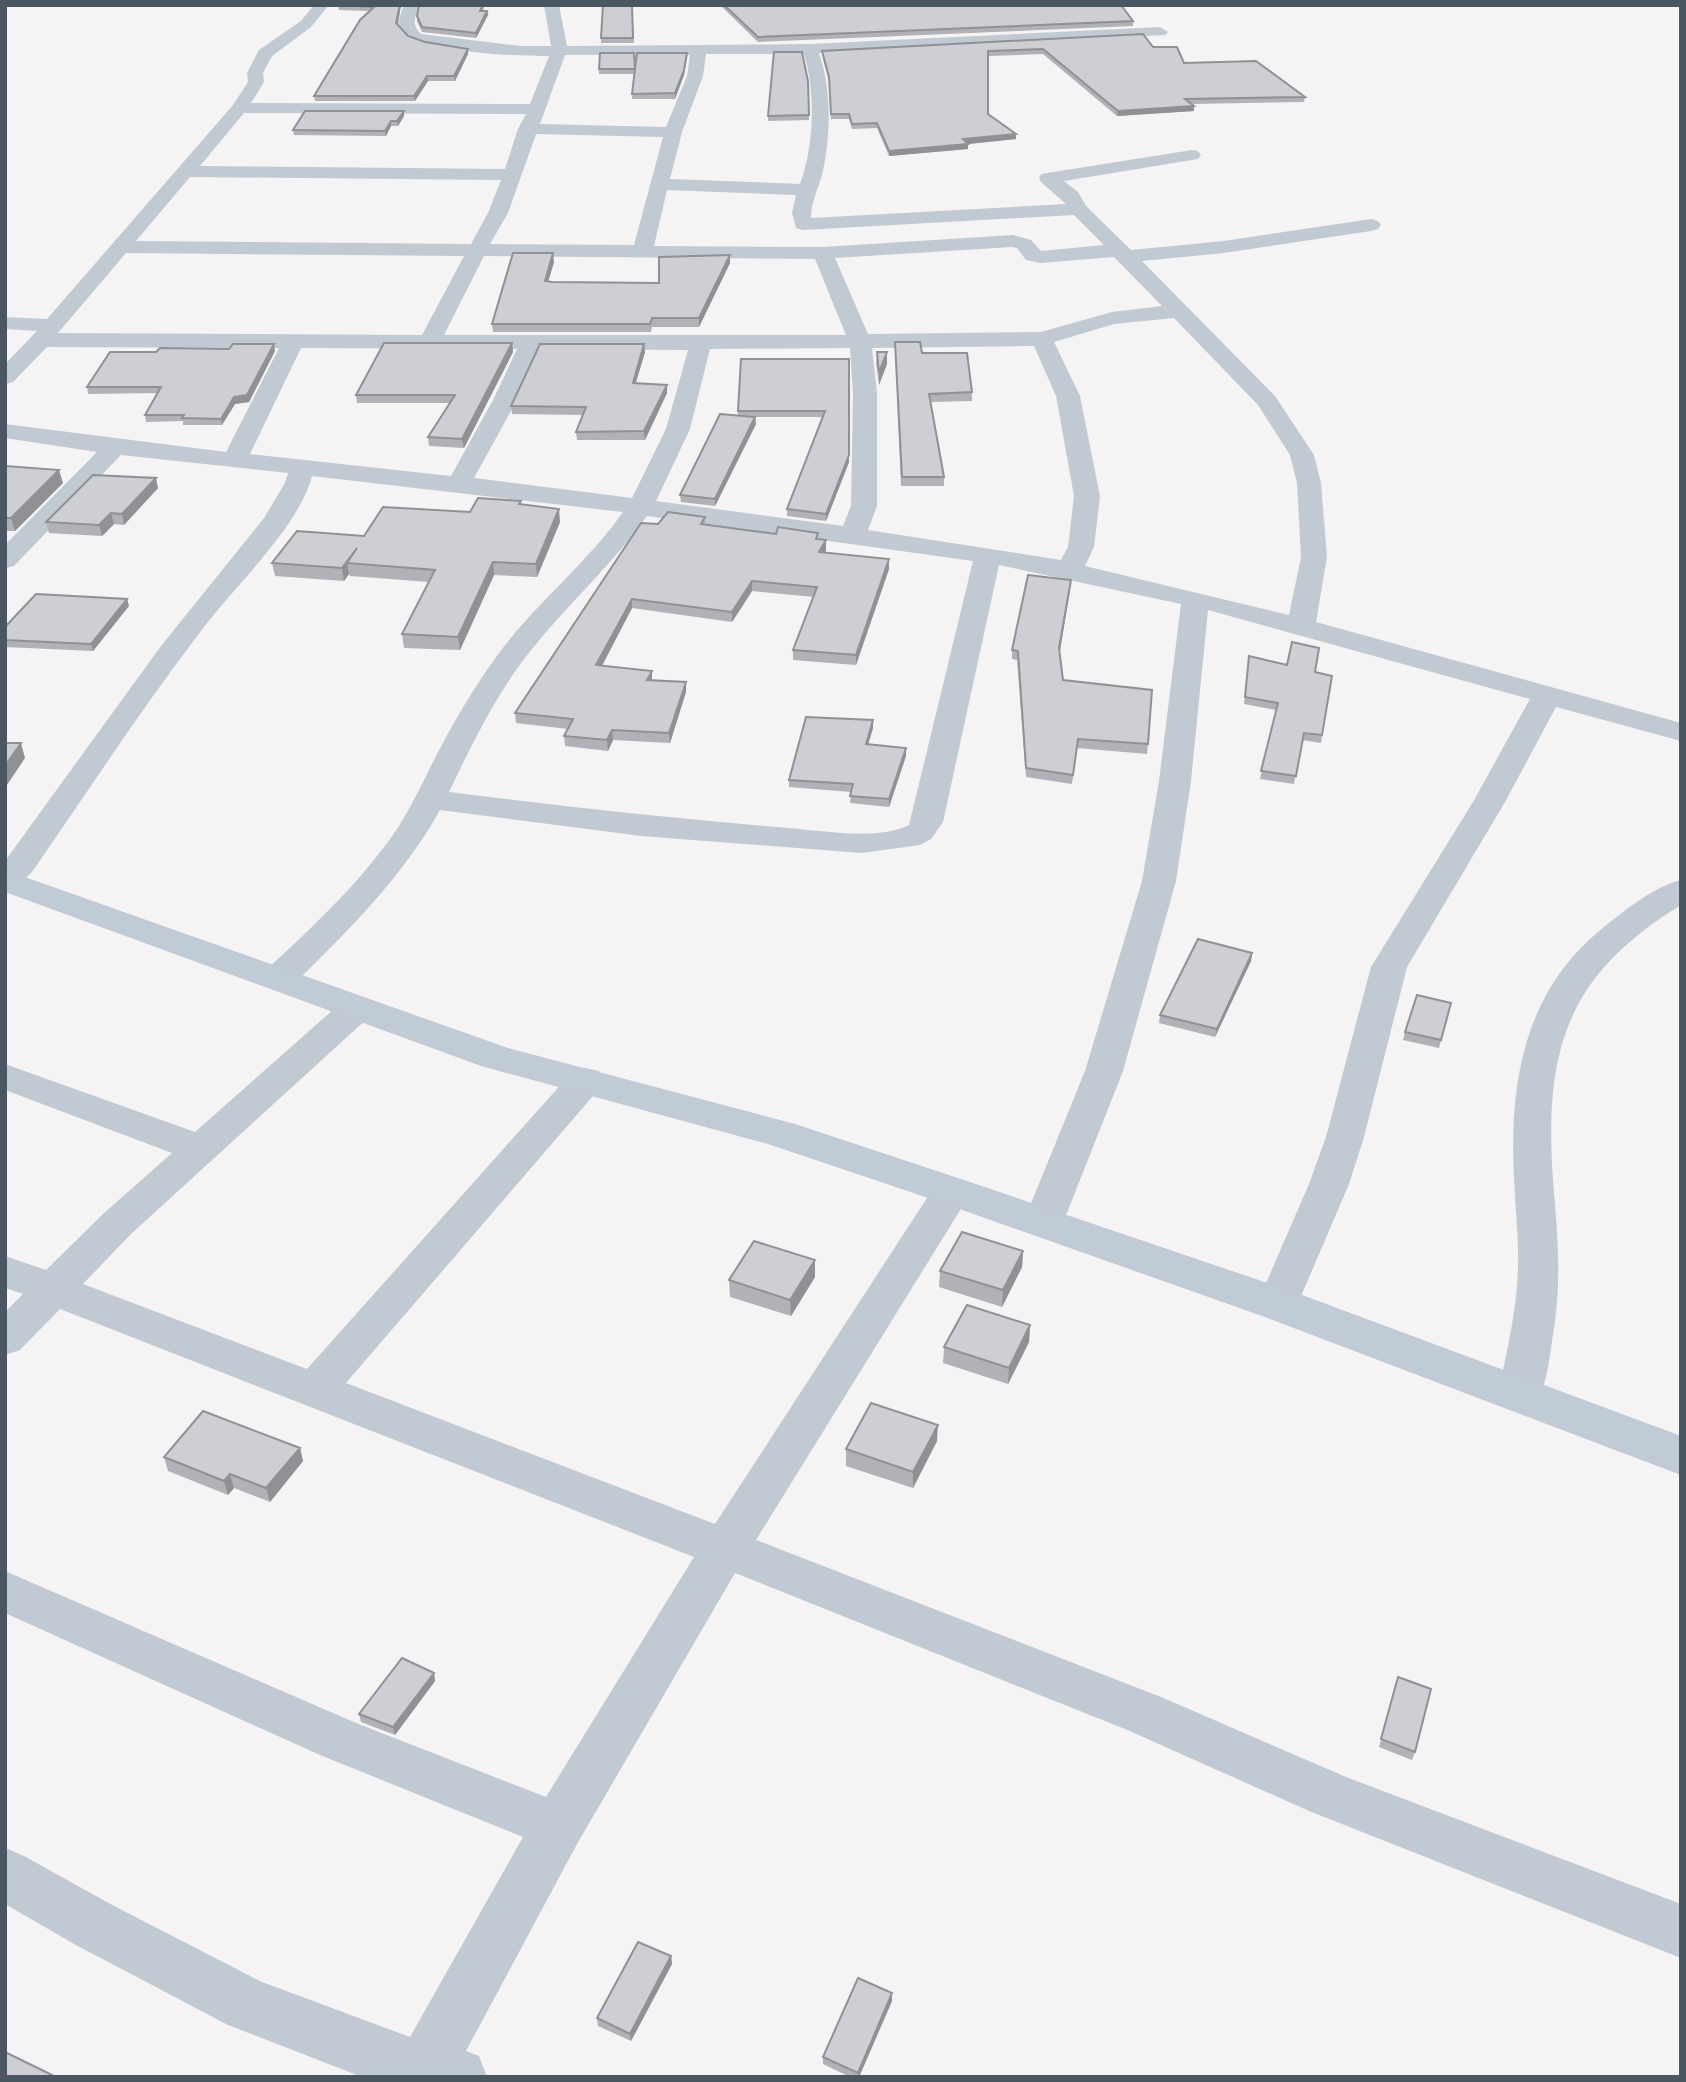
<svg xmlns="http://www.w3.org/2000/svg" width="1686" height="2082" font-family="Figtree,sans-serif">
  <rect width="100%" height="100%" fill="#f5f3f3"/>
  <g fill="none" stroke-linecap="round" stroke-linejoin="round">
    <path fill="#c1cad2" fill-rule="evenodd" d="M314,5H329L311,27L272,56L263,73L264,82L251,103L530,104L549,56C521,56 416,53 401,31C396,22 401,14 404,5H419C415,18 411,24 421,34L521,46H551L544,5H559L567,46L810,44L1160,27L1168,32L1165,35L819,53C832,90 831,137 822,175C818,189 811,202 811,218L1066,204L1041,182L1039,178L1041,174L1192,150L1198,151L1201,155L1198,159L1064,181L1078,192L1086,206L1131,250L1224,241L1371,219L1378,221L1381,225L1378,229L1371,231L1224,253L1142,261L1275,396L1314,455L1321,483L1327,557L1316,622L1681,723V741L1556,707L1505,802L1407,967L1364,1137L1349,1184L1293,1315L1278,1320L1263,1315L1257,1304L1309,1184L1326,1137L1371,967L1473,802L1530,699L1208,610L1191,781L1176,881L1123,1071L1063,1223L1057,1233L1043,1237L1029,1233L1023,1223L1085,1071L1142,881L1159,781L1181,604L999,565L943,822L931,839L920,845L862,853L641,836L440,810C403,877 346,933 292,986L279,989L266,986L261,978L266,970C314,926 363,880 399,826C412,805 423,782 434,760C452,725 471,692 494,660C532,606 585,566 623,512L312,476C300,525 235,586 204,627C143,706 89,790 32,872L17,887L5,890V861L161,646L264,518L285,483L288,473L121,455L14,566L5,568V545L97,452L5,438V424L226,452L279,348L47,347L13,382L5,384V364L37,331L5,329V317L47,319L233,105L248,82L247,73L259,50L301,21ZM706,54H804C816,93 814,146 800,184L670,179L682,132L703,76ZM565,55H690L687,76L666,127L540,124ZM244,113L526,114L518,129L505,169L200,166ZM536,134L663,137L634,245L490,244L508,213ZM190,177L501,180L488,213L471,244L136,241ZM667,190L796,195L792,213L796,228L803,230L1074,215L1104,245L1041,251L1031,240L1013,235L823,247L654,246ZM1012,247L1017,248L1026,260L1041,263L1114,257L1162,306L1112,312L1041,332L868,334L835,258ZM126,253L464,256L422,335L58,333ZM484,256L815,259L846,335H444ZM1174,318L1258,405L1290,455L1297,483L1301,557L1289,615L1085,566L1094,547L1100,496L1080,396L1054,342L1114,324ZM1034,346L1056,396L1074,496L1068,547L1061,560L868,530L877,506V393L872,348ZM301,348L517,349L493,400L451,476L250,454ZM850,348L853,393L851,506L843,526L656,501L690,429L710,349ZM539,349L688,350L666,429L632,498L474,478L517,400ZM647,516L973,561L909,825C877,842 813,829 777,827C667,818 559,806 449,792C473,742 497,692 532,649C569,603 613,564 647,516Z
      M1681,880V905C1567,975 1544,1049 1553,1180C1557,1230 1562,1277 1554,1328C1550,1353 1548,1382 1536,1405L1520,1410L1504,1405L1498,1393C1507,1351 1517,1310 1518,1267C1519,1237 1515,1207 1514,1177C1509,1080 1525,990 1604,927C1627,909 1653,887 1681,880Z
      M356,998L369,1001L374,1009L369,1017L131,1234L83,1284L307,1369L573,1071L586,1068L599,1071L605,1080L599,1089L346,1383L715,1524L938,1181L952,1177L966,1181L972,1191L756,1540L1161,1697L1346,1777L1681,1904V1958L1309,1811L1125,1729L735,1573L577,1844L466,2051L479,2056L487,2077H362L228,2025L74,1944L5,1904V1848L24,1856L114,1906L262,1982L410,2037L523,1837L320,1755L5,1613V1571L356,1723L546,1797L694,1557L60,1309L20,1350L5,1355V1312L23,1294L5,1288V1256L46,1270L103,1214L172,1153L5,1090V1064L195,1132L343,1001Z"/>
    <path fill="#c1cbd6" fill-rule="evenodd" d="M5,870L508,1048L795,1124L967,1181L1294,1292L1681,1436V1475L1262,1316L937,1201L768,1144L481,1066L5,892Z"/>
  </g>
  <path fill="#b0b2b7" d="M338,5H401L398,25L408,36L425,42L468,54L455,81H428L415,101H315L314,96L369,11L339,10Z
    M419,5H485L483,11H487L488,15L476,38L422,32L417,21V16Z
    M632,5L634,43H601V38Z
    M720,5H1121L1133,21V26L758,42Z
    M1153,47L1184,63L1305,97L1304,102L1191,104L1194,111L1117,116L1043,54L988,56V114L1016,139L968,144V149L889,156L877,128L852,129L849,119H831L829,82L822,55V51Z
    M687,58L684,75L675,99H632L634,74H599V69Z
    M808,81L809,120L768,121V116Z
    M404,111V116L398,126H391L386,136L294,135L293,130Z
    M554,262L548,282L659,283L730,263L699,327H652L651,332H493L492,324Z
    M512,343L513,352L464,448L429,446L428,437L450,403H357L356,395Z
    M644,344L645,352L636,383L667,393L645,440H577L576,432L582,415L512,414L511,406Z
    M895,350L922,353L972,392V401L930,402L944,477V486H901Z
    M275,351L249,402L235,404L222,425H183V421L146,422L145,415L157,393L88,394L87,387Z
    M877,352L887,364L879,385L876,364Z
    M849,359V462L826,521L787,516V509L823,417H755L756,424L715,506L681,502L680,495L738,416V411Z
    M5,466L63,483L15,531H5Z
    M158,488L124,525L114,524L102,536L49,533L46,522Z
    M521,505L560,522L537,577L494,575L460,650L404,648L402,634L429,582L350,576L349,574L344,581L275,576L272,563L364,536L470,512Z
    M705,517V525L776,534L818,533V539L826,540V550L825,553L889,569L856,665L793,660V650L814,597L752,591L732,622L632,608L602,666L652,671V680L686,682V692L670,743L613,740L608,751L565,746L564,736L568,729L516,723L515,713L658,524Z
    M1071,580L1060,651L1063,680L1152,690L1147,754L1077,748L1072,784L1026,777L1017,660L1012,659V650Z
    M127,599L129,606L93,651L5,647V627Z
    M1249,656L1332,676L1321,743L1302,740L1294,784L1260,779L1276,710L1244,704Z
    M873,728L868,744L906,748V756L889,807L850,803L851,792L789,787V780Z
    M1252,953L1251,961L1215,1037L1159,1023L1160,1015Z
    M1451,1003L1439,1048L1403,1040L1405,1032Z
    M1023,1251L1022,1267L1002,1307L939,1287L940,1271Z
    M815,1277L791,1316L730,1297L729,1280Z
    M1030,1325L1029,1342L1008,1384L943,1363L944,1347Z
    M937,1441L913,1488L846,1466V1449Z
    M300,1448L303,1461L270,1502L234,1488L228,1495L168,1471L164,1457Z
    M434,1673L435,1681L395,1735L361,1722L359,1714Z
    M1398,1677L1415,1752L1412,1760L1379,1747Z
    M671,1956L672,1964L631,2041L598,2026L597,2018Z
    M892,2001L859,2077H850L823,2064V2057Z"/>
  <path fill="#909195" d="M400,5H401L397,28L396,23Z
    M487,11L488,15L476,38V33Z
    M468,49V54L455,81L454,76Z
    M687,53L684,75L675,99V93Z
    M427,76L428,81L415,101L414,96Z
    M1194,106V111L1117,116L1118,111Z
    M404,111V116L398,126L397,121Z
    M391,121V126L386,136L385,131Z
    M1016,134V139L968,144V149L889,156V151L963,139Z
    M553,253L554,262L546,289L545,281Z
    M730,255V263L699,327V318Z
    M512,343L513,352L464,448L462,439Z
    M274,344L275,351L249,402L235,404L222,425L221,419L234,397Z
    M644,344L645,352L633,391V383Z
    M887,352V364L879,385V372Z
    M667,385V393L645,440L644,431Z
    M755,417L756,424L715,506V499Z
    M849,455V462L826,521V514Z
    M59,470L63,483L15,531L11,518Z
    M156,478L158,488L124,525L122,514Z
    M559,509L560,522L537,577L536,564Z
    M111,513L114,524L102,536L99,525Z
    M826,540V550L819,562V552Z
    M357,548L347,563L349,574L344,581L342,568Z
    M889,559V569L856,665V655Z
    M493,562L494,575L460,650L458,637Z
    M1071,580L1070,589L1059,657V648Z
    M752,581V591L732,622V612Z
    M127,599L129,606L93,651L91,644Z
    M632,599V608L597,675L596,665Z
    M652,671V681L647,680Z
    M686,682V692L670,743L669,733Z
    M873,720V728L866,752V744Z
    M612,730L613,740L608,751L607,740Z
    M21,743L25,758L5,788V766Z
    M906,748V756L889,807V799Z
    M1252,953L1251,961L1215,1037L1217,1029Z
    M1023,1251L1022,1267L1002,1307L1003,1290Z
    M815,1260V1277L791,1316L790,1300Z
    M1030,1325L1029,1342L1008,1384L1009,1368Z
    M938,1425L937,1441L913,1488V1472Z
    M300,1448L303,1461L270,1502L266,1488Z
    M230,1474L234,1488L228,1495L224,1481Z
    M434,1673L435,1681L395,1735L393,1727Z
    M671,1956L672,1964L631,2041L630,2034Z
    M892,1993V2001L859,2077H858V2073Z"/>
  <path fill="#cdcfd5" stroke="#909195" stroke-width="2" d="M338,5H400L396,23L408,36L425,42L468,49L454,76H427L414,96H314L360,20L374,7Z
    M419,5H483L480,11H487L476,33L422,27L417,16Z
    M603,5H632L633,38H601Z
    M724,5H1121L1133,21L758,37Z
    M1143,34L1153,47H1177L1184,63L1256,61L1305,97L1185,99L1194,106L1118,111L1043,49L988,51V114L1016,134L963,139L968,144L889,151L877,123L852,124L849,114H831L829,77L822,51Z
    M774,52H802L808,81L809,115L768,116Z
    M600,53H634L635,68L637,53H687L684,70L675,93L632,94L635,69H599Z
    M305,111H404L397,121H391L385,131L293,130Z
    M513,253H553L545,281L552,282L659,283V257L730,255L699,318H652L650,324H492Z
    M895,342H920L922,353H967L972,392L929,394L944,477H902Z
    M384,343H512L462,439L428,437L455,395H356Z
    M233,344H274L247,395L234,397L221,419L182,418L184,415H145L161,387H87L110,352H156L160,348L229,349Z
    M540,344H644L633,383L667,385L644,431L576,432L586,407L511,406Z
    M877,352H887L879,372Z
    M741,359H849V455L826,514L787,509L825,411H738Z
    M720,414L755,417L715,499L680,495Z
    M5,466L59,470L11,518H5Z
    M93,475L156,478L122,514L111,513L99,525L46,522Z
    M478,498L521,501L519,504L559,509L536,564L493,562L458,637L402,634L435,570L347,563L357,548L342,568L272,563L297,531L364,536L383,507L470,512Z
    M668,512L705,517L701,524L776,534L778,527L818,533L816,539L826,540L819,552L889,559L856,655L793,650L817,587L752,581L732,612L632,599L596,665L652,671L647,680L686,682L669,733L612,730L607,740L564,736L573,719L515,713L641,523L658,524Z
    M1028,575L1071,580L1059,648L1063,680L1152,690L1148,744L1078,739L1073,775L1026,768L1018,651L1012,650Z
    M36,594L127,599L91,644L5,640V627Z
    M1292,642L1319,648L1315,672L1332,676L1322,735L1304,733L1296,776L1261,771L1278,703L1245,697L1249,656L1287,665Z
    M806,717L873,720L866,744L906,748L889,799L850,796L853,784L789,780Z
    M5,743H21L5,766Z
    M1198,939L1252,953L1217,1029L1160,1015Z
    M1417,995L1451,1003L1441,1040L1405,1032Z
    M962,1232L1023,1251L1003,1290L940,1271Z
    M754,1241L815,1260L790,1300L729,1280Z
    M967,1305L1030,1325L1009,1368L944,1347Z
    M871,1403L938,1425L913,1472L846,1449Z
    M203,1411L300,1448L266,1488L230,1474L224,1481L164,1457Z
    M402,1658L434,1673L393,1727L359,1714Z
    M1398,1677L1431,1689L1415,1752L1381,1739Z
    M638,1942L671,1956L630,2034L597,2018Z
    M858,1978L892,1993L858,2073L823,2057Z
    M5,2052L52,2075L51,2077H5Z"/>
  <rect width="1686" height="2082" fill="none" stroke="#4a5661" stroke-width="14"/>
</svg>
